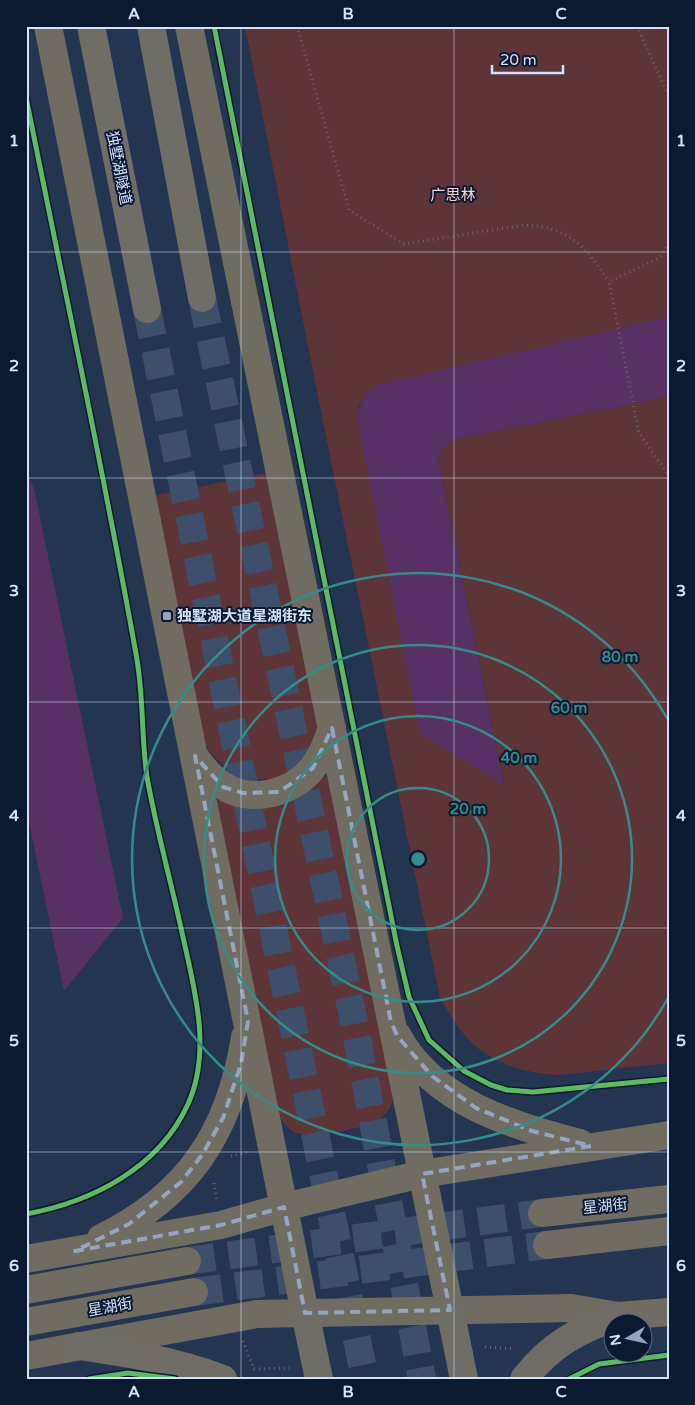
<svg xmlns="http://www.w3.org/2000/svg" width="695" height="1405" font-family="'Varela Round','Noto Sans SC',sans-serif">
  <rect width="100%" height="100%" fill="#243551"/>
  <path fill="#5d3438" d="M245,26H666L669,32V317L366,394L358,407L504,784L438,459C441,446 450,441 462,438L669,396V1063L559,1075C530,1074 493,1064 472,1043C459,1031 450,1014 440,998L318,397Z
    M268,473L319,726C315,740 310,753 300,764C271,794 223,776 205,744L152,496Z
    M324,777L330,778L393,1093C393,1106 388,1114 377,1121C365,1129 309,1138 296,1133C287,1129 283,1122 278,1113L217,801L219,799Z
    M424,1373H433L444,1379H392Z"/>
  <path fill="#583164" d="M669,317V396L462,438C450,441 441,446 438,459L504,785L420,734L358,422C357,406 363,393 378,385Z
    M26,471L34,488L123,918L64,991L26,808Z"/>
  <g fill="none" stroke-linecap="round" stroke-linejoin="round">
    <path stroke="#3e4f6b" stroke-width="28" stroke-dasharray="28 14" stroke-linecap="butt" d="M187,1261L542,1213
      M194,1292L547,1245"/>
    <path stroke="#3e4f6b" stroke-width="28" stroke-dasharray="28 14" stroke-linecap="butt" d="M202,298L352,1012L422,1379
      M147,309L365,1379"/>
    <path stroke="#656567" stroke-width="3" stroke-dasharray="1 4" stroke-linecap="butt" d="M297,26L349,210L404,244L524,225C570,227 585,246 609,282
      M637,26L669,97
      M669,243L659,258L609,282L639,433L669,476
      M231,1156L247,1152
      M214,1183L217,1201
      M243,1341L254,1369L290,1368
      M485,1347L514,1349"/>
    <path stroke="#716c62" stroke-width="28" d="M48,26L305,1313
      M189,26L450,1310
      M196,758C203,768 211,778 222,785C250,805 295,793 314,766C323,754 327,742 332,728
      M397,1035C433,1102 512,1126 580,1143
      M542,1213L669,1199
      M101,1238C188,1196 230,1132 245,1037
      M547,1245L669,1231
      M26,1259L221,1225L284,1207L422,1174L669,1135
      M26,1290L187,1261
      M26,1322L194,1292
      M26,1356L257,1314L571,1308L618,1316L669,1312"/>
    <path stroke="#706c66" stroke-width="28" d="M91,26L147,309
      M151,26L202,298
      M450,1310L464,1379
      M305,1313L319,1379
      M78,1346C127,1353 177,1361 223,1379
      M524,1379C550,1345 578,1330 618,1316"/>
    <g stroke="#0c1a31" stroke-width="8">
      <path id="cycleway" d="M214,26L397,946L409,997L429,1040L464,1071L491,1085L507,1090L533,1092L669,1079
        M26,97C63,283 103,468 136,654C144,695 141,737 147,777C156,828 170,878 181,928C193,984 213,1049 188,1104C159,1168 92,1202 26,1214
        M89,1379L128,1373L175,1379
        M569,1379L599,1364L669,1355"/>
    </g>
    <use href="#cycleway" stroke="#5cba63" stroke-width="5"/>
  </g>
  <path fill="none" stroke="#95a5c1" stroke-width="4" stroke-dasharray="10 6" stroke-linejoin="round" d="M332,728L391,1022L398,1037L432,1076L476,1108L532,1131L591,1146L422,1174L450,1310L305,1313L284,1207L221,1225L75,1251L129,1224L181,1182L202,1155L223,1118L241,1064L248,1021L195,756L223,787L243,793L279,792L313,768Z"/>
  <path fill="none" stroke="#d2e2fd" stroke-width="1" stroke-opacity="0.55" d="M241,26V1379M454,26V1379M26,252H669M26,478H669M26,702H669M26,928H669M26,1152H669"/>
  <g fill="none" stroke="#368c8b" stroke-width="2.5">
    <circle cx="418" cy="859" r="71"/>
    <circle cx="418" cy="859" r="143"/>
    <circle cx="418" cy="859" r="214"/>
    <path d="M668 998A286 286 0 1 1 668 720"/>
  </g>
  <rect fill="#95a5c1" stroke="#0c1a31" stroke-width="2" x="162" y="611" width="10" height="10" rx="2.5"/>
  <g text-anchor="middle" dominant-baseline="central" stroke-width="4" stroke-linejoin="round" paint-order="stroke">
    <g font-size="15" fill="#d2e2fd" stroke="#0c1a31">
      <text transform="translate(119 168) rotate(79)">独墅湖隧道</text>
      <text transform="translate(605 1206) rotate(-6)">星湖街</text>
      <text transform="translate(110 1307) rotate(-10)">星湖街</text>
    </g>
    <g font-size="15" fill="#ffd1cf" stroke="#0c1a31">
      <text x="453" y="195">广思林</text>
    </g>
    <g font-size="15" font-weight="bold" fill="#d2e2fd" stroke="#0c1a31" text-anchor="start">
      <text x="177" y="616">独墅湖大道星湖街东</text>
    </g>
  </g>
  <circle cx="418" cy="859" r="8" fill="#368c8b" stroke="#0c1a31" stroke-width="2.5"/>
  <g font-size="15" text-anchor="middle" font-weight="bold" fill="#368c8b" stroke="#0c1a31" stroke-width="4" stroke-linejoin="round" paint-order="stroke">
    <text x="620" y="662">80 m</text>
    <text x="569" y="713">60 m</text>
    <text x="519" y="763">40 m</text>
    <text x="468" y="814">20 m</text>
  </g>
  <rect width="695" height="1405" fill="none" stroke="#0c1a31" stroke-width="55"/>
  <g transform="translate(628 1338) rotate(261)"><circle r="24" fill="#0c1a31" stroke="#5b6a83"/>
  <path d="M0-4L9 19L0 12L-9 19Z" fill="#95a5c1"/>
  <text y="-8" font-size="14" font-weight="bold" text-anchor="middle" fill="#d2e2fd">N</text>
  </g>
  <path d="M492 65v8h71v-8" fill="none" stroke="#d2e2fd" stroke-width="2.5"/>
  <text x="500" y="65" font-size="15" fill="#d2e2fd" stroke="#0c1a31" stroke-width="4" paint-order="stroke">20 m</text>
  <rect x="28" y="28" width="640" height="1350" fill="none" stroke="#d2e2fd" stroke-width="2"/>
  <g font-size="16" text-anchor="middle" font-weight="bold" fill="#d2e2fd">
    <text x="134" y="19">A</text>
    <text x="348" y="19">B</text>
    <text x="561" y="19">C</text>
    <text x="14" y="146">1</text>
    <text x="681" y="146">1</text>
    <text x="14" y="371">2</text>
    <text x="681" y="371">2</text>
    <text x="14" y="596">3</text>
    <text x="681" y="596">3</text>
    <text x="14" y="821">4</text>
    <text x="681" y="821">4</text>
    <text x="14" y="1046">5</text>
    <text x="681" y="1046">5</text>
    <text x="14" y="1271">6</text>
    <text x="681" y="1271">6</text>
    <text x="134" y="1397">A</text>
    <text x="348" y="1397">B</text>
    <text x="561" y="1397">C</text>
  </g>
</svg>
